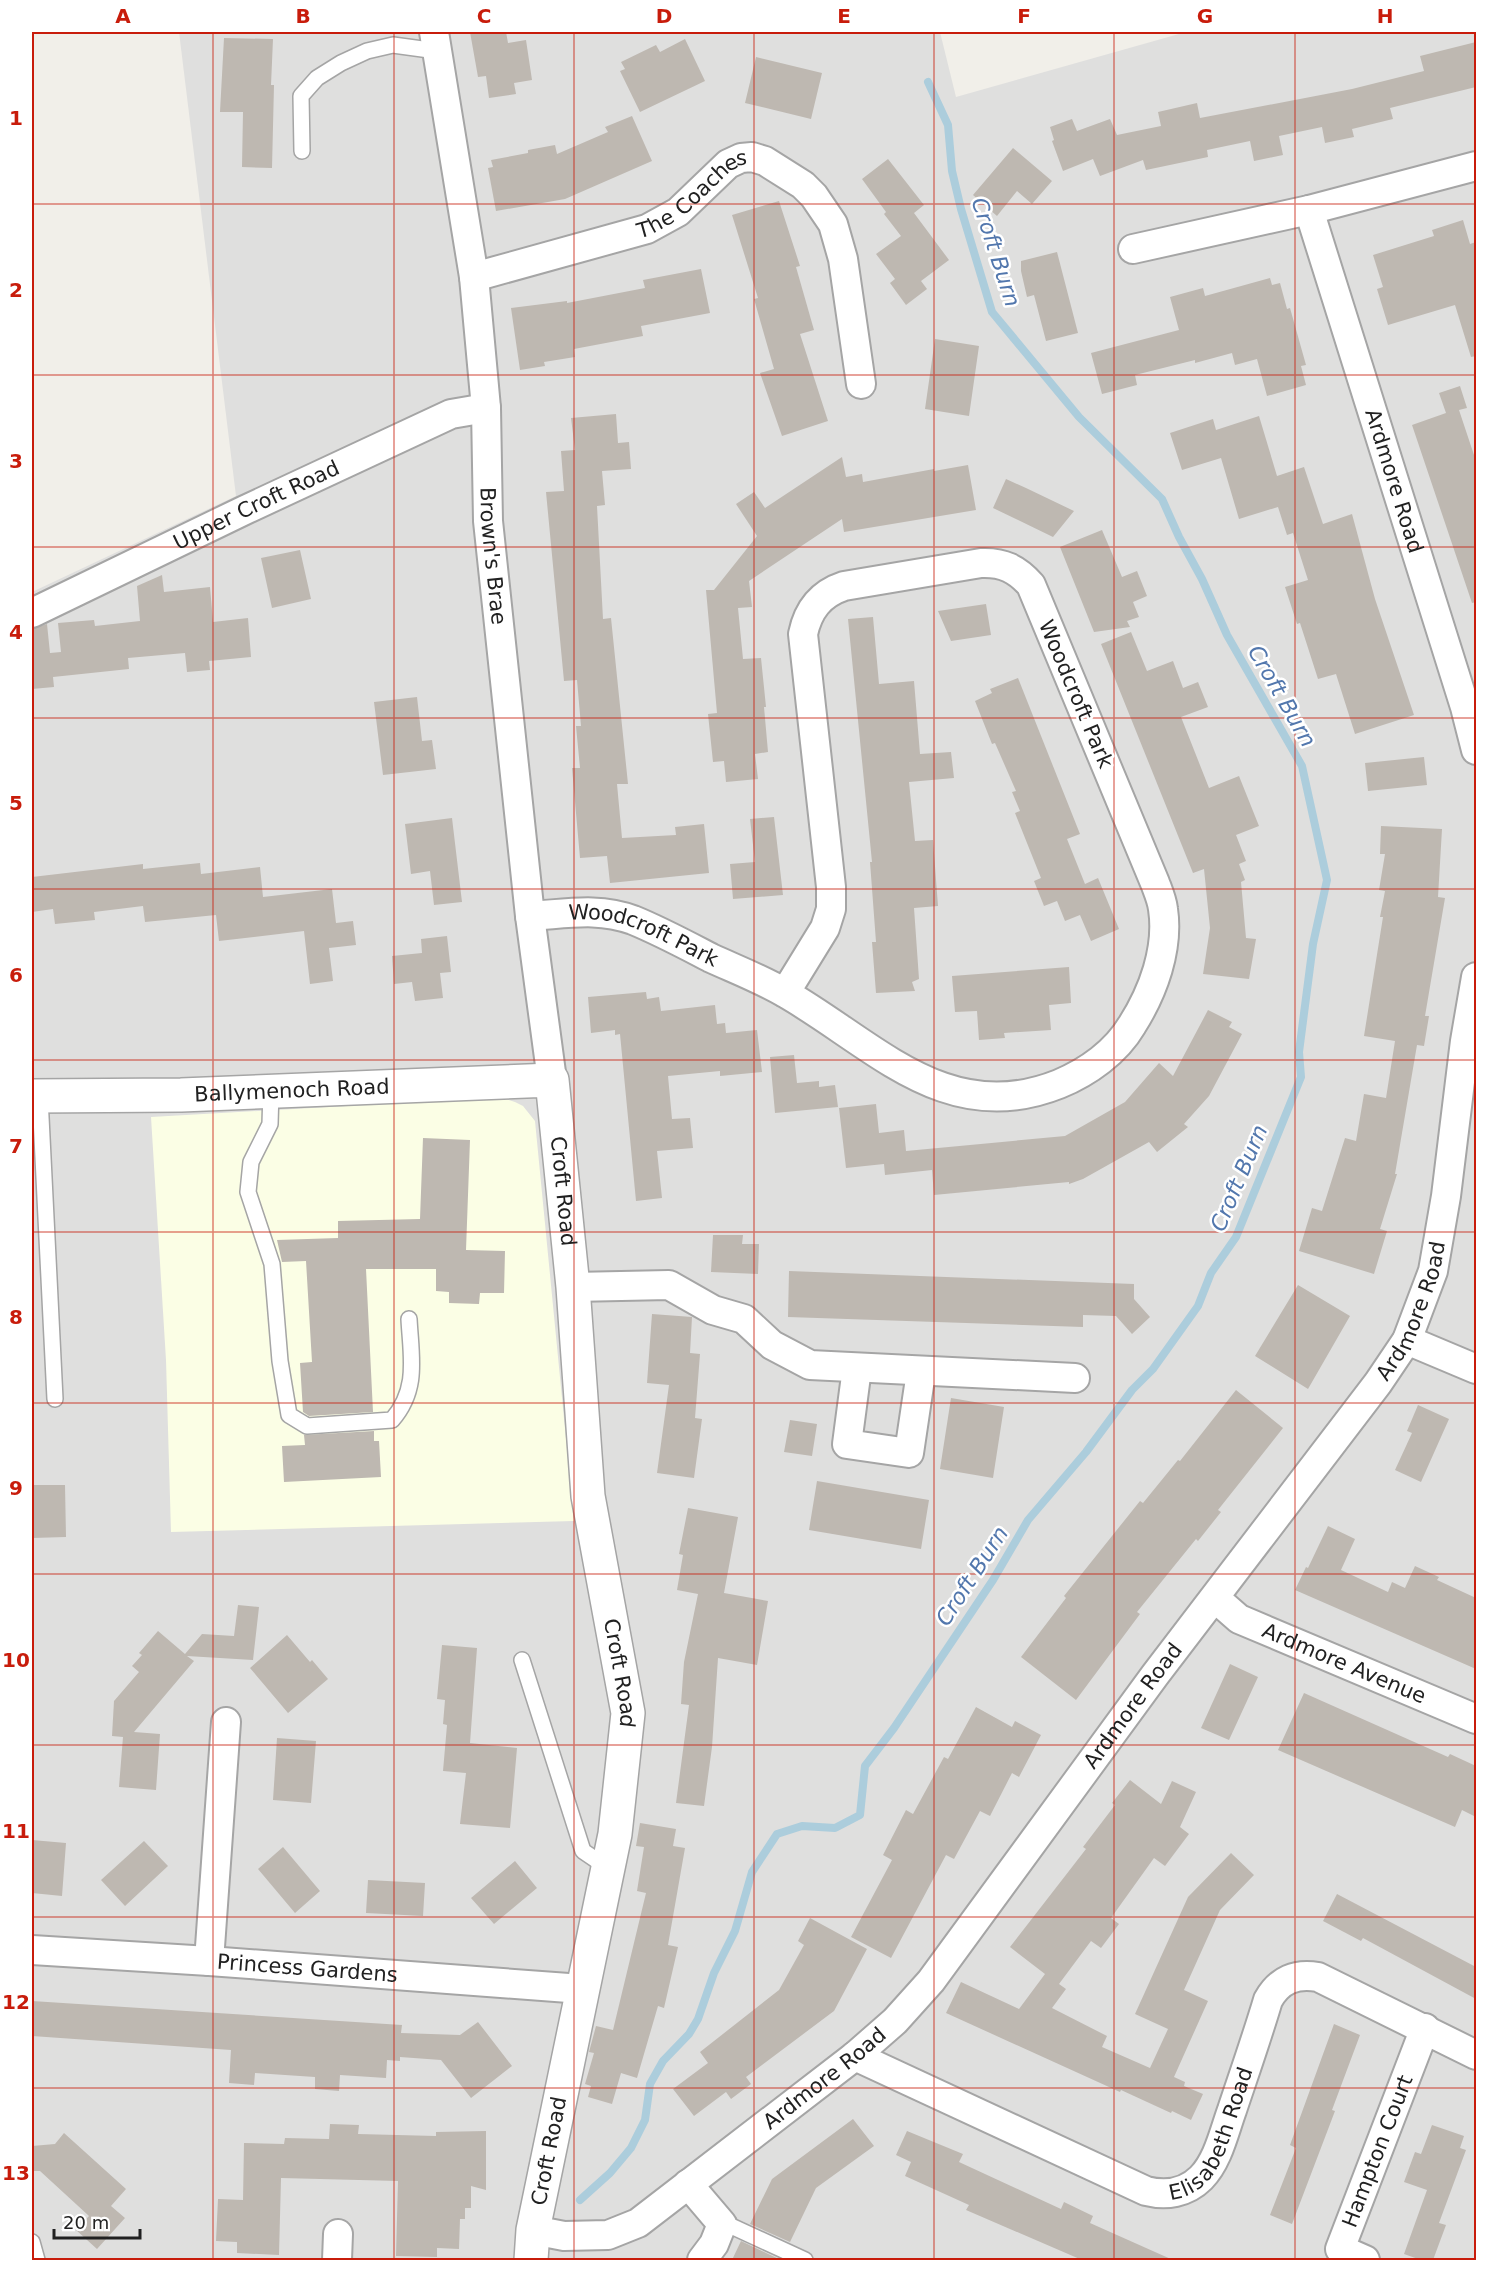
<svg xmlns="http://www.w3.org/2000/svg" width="1508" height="2292" font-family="'DejaVu Sans',sans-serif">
  <rect width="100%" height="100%" fill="#f1efe9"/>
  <path fill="#dfdfde" d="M179,32H940L956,97L1186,32H1476V2260H32V592L236,496Z"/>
  <path fill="#fbfee5" d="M490,1098H503L515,1102L523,1106L535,1121L574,1521L171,1532L166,1360L151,1117Z"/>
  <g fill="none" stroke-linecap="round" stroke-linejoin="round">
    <path stroke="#accddc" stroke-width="8" d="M580,2200L610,2173L631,2148L645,2120L650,2084L663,2061L689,2034L698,2019L714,1973L735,1931L752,1872L777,1834L802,1826L835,1828L860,1815L865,1766L894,1728L993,1580L1028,1520L1086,1452L1132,1390L1153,1369L1198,1306L1211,1273L1236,1237L1301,1077L1299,1052L1313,944L1327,880L1302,766L1227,635L1202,579L1179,537L1162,499L1079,417L992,312L961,209L952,171L948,125L928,82"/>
  </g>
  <path fill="#beb8b1" d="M470,32H506L508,43L526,40L532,80L514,83L516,94L489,98L486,76L478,77Z
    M224,38L273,39L271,85H274L272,168L242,167L243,112H220Z
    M685,39L705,81L640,112L620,71L625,69L621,62L656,45L660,52Z
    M1476,42V87L1390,108L1393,119L1352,129L1354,137L1325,143L1322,127L1279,136L1283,155L1254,161L1250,141L1207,150L1208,157L1146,170L1143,160L1100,176L1093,159L1063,171L1052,141L1054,140L1050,127L1072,119L1077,131L1110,119L1117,135L1161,126L1158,112L1197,103L1200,118L1352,89L1424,71L1420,56Z
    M756,57L822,73L811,119L745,103Z
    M632,116L652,161L565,199L496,211L488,168L493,167L491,160L528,153V150L555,145L557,154L608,132L605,127Z
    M1013,148L1052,181L1032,204L1017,191L997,216L973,195Z
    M888,159L924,205L914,213L949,260L921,281L927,289L906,305L890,283L895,279L876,254L901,236L884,214L886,212L862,179Z
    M779,201L800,266L796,267L814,330L800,334L828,421L782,436L760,373L774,369L754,299L758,298L732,215Z
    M1463,220L1470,244L1476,242V356L1471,357L1455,305L1388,325L1377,289L1383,287L1373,255L1434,236L1432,230Z
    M1057,252L1078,333L1046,341L1034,295L1027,297L1021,271V261Z
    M701,269L710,313L641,326L643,336L574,349L575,357L544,362L545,366L520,370L511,308L567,301V303L645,288L643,280Z
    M1270,278L1272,285L1280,283L1287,309L1290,308L1306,365L1301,366L1306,385L1267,396L1257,359L1235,365L1232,353L1195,363V360L1135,375L1137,385L1102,394L1091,353L1179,330L1170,297L1203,288L1205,296Z
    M935,339L979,346L969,416L925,409Z
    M1460,386L1467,408L1459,410L1476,461V602L1472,603L1412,425L1446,413L1439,393Z
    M616,414L618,443L629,442L631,469L602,471L605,505L597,506L603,619L611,618L628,784H617L622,838L676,835L675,827L704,824L709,873L610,883L607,856L580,858L572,768H580L576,726H581L577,680L564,681L546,492L564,491L561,451L575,450L571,418Z
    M1259,416L1277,476L1304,467L1323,524L1352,514L1375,599L1414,715L1355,734L1336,674L1318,679L1300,623L1297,624L1285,587L1308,580L1293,533L1287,535L1278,507L1239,519L1221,458L1182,470L1170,433L1213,419L1216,430Z
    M842,457L846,477L862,474L863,482L934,469V471L968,465L976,510L844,532L842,519L749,581L752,607L738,608L743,659L761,658L766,707H764L768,752L755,754L758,779L726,782L724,761L713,762L708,714L717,713L706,590H714L757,536L736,504L754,492L765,508Z
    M1006,479L1026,488L1074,511L1053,537L993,508Z
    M1102,530L1122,577L1137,571L1147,596L1133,602L1139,617L1127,621L1130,627L1094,632L1060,547Z
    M300,550L311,599L272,608L261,558Z
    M162,575L164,592L210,587L213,622L248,618L251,657L209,661L210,670L187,672L185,653L128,658L129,669L53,677L54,687L32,689V629L47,624L50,653L61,652L58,623L94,620L95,626L140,621L137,586Z
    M986,604L991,635L951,641L938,611Z
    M873,617L879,684L914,681L920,754L951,752L954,778L909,782L915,841L933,840L938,906L914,908L919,979L912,982L915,991L876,993L872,942H876L870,862H872L848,619Z
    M1131,632L1147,671L1173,661L1183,688L1198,682L1208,707L1181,717L1209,788L1239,776L1259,826L1236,835L1246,861L1239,864L1245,880L1241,882L1246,938L1256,939L1249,979L1203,974L1210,928L1204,869L1193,873L1101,644Z
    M1018,678L1080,834L1067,839L1085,884L1098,878L1119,929L1091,941L1080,915L1065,921L1057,901L1044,906L1034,881L1041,878L1015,813L1020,811L1012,792L1016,791L995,743L992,744L975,701L992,693L990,689Z
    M417,697L422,741L432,740L436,769L383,775L374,702Z
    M1424,757L1427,785L1368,791L1365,763Z
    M774,817L783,895L733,899L730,864L755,862L750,819Z
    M452,818L462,902L434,905L430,871L411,874L405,824Z
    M1381,826L1442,829L1438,897L1445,898L1425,1016H1429L1424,1046L1417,1045L1395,1174H1397L1380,1229L1387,1231L1374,1274L1299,1251L1312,1208L1322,1211L1345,1138L1356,1141L1364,1094L1386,1098L1395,1041L1364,1036L1383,917H1380L1385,891L1379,890L1385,854H1380Z
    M200,863L201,874L260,867L263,897L332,889L336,923L353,921L356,945L329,948L333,981L310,984L304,931L219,941L216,915L145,922L143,906L94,912L95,920L55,924L53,909L32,912V877L143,864V869Z
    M447,936L451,972L440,973L443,998L415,1001L412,982L394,984L392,956L422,953L421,939Z
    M1069,967L1071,1003L1049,1005L1051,1030L1004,1033L1005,1038L979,1040L977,1011L955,1012L952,976Z
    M646,992L647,999L659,997L661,1011L715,1005L717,1024L725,1023L726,1033L757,1030L762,1072L720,1076V1071L668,1076L672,1119L690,1118L693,1148L657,1151L662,1198L636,1201L620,1034L615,1035V1030L591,1033L588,997Z
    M1208,1010L1232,1022L1229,1027L1242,1034L1209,1096L1184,1124L1188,1127L1157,1152L1149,1142L1083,1179L1069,1184V1182L934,1195L932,1170L885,1175L884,1164L846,1168L839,1108L876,1104L879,1133L904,1130L906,1151L1065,1136L1125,1102L1159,1063L1173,1076Z
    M794,1055L797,1083L819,1081V1087L835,1085L838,1107L775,1113L770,1057Z
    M423,1138L470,1140L466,1250L505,1251L504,1293H480L479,1304L449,1303V1292L436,1291V1269H366L373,1412L309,1416L303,1412L300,1363L312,1362L306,1261L282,1262L277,1240L338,1238V1221L420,1219Z
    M713,1235H743L742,1244H759L758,1274L711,1272Z
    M789,1271L1134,1284V1299L1150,1317L1132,1334L1116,1316L1083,1315V1327L788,1317Z
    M1298,1285L1350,1316L1308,1389L1255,1356Z
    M652,1314L692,1317L690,1353L700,1354L695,1418L702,1419L694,1478L657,1473L669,1385L647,1383Z
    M1236,1390L1283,1428L1218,1510L1221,1512L1198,1541L1196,1539L1137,1612L1140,1614L1076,1700L1021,1657L1066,1598L1064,1596L1140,1501L1143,1503L1178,1460L1180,1461Z
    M951,1398L1004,1407L993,1478L940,1469Z
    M1418,1405L1449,1419L1421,1482L1395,1470L1412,1433L1407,1431Z
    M790,1420L817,1424L812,1456L784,1452Z
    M374,1431V1441H379L381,1477L284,1482L282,1446L305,1445L304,1435Z
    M817,1481L929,1500L921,1549L809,1530Z
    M32,1485H65L66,1537L32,1538Z
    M688,1508L738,1517L724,1593L768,1601L757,1665L718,1658L712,1747L704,1806L676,1803L689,1705L681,1704L684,1662L698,1594L677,1590L683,1555L679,1554Z
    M1328,1526L1355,1539L1341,1570L1388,1592L1392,1582L1405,1588L1415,1566L1439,1577L1437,1580L1476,1598V1669L1295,1590L1306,1567L1308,1568Z
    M238,1605L259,1607L253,1660L187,1656L194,1661L134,1732L160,1734L156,1790L119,1787L123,1737L112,1736L114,1701L139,1672L132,1666L142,1655L139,1653L158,1631L185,1654L202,1634L234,1636Z
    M287,1635L310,1662L312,1660L328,1679L288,1713L250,1668Z
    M442,1645L477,1648L470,1743L517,1748L510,1828L460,1824L466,1773L443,1771L447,1725L443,1724L445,1700L437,1699Z
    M1230,1664L1258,1677L1229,1740L1201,1728Z
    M1304,1693L1448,1757L1450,1754L1476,1766V1817L1462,1810L1455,1827L1278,1750Z
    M976,1707L1012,1727L1015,1721L1041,1735L1019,1777L1012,1773L990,1816L980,1811L954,1859L946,1855L891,1958L851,1937L892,1860L883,1855L906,1810L913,1814L944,1757L948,1759Z
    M277,1738L316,1741L311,1803L273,1800Z
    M1130,1780L1161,1804L1172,1781L1196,1792L1180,1827L1189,1834L1165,1866L1154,1858L1111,1918L1119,1924L1101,1948L1091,1941L1059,1984L1066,1989L1052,2008L1107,2036L1102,2047L1150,2068L1168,2029L1135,2014L1188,1897L1231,1853L1254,1875L1220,1910L1184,1990L1208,2001L1174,2077L1185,2082L1184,2086L1203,2094L1191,2120L1172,2111L1171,2113L1121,2090L1120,2092L946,2013L961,1982L1019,2009L1045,1974L1010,1947L1086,1849L1083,1847L1115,1805L1112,1803Z
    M640,1823L676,1829L673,1846L685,1848L668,1945L678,1947L664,2008L658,2006L637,2078L621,2073L612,2104L588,2097L591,2086L585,2084L594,2053L589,2052L596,2026L613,2030L646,1893L637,1891L644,1847L636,1846Z
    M32,1840L66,1843L62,1896L32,1893Z
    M144,1841L168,1866L125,1906L101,1880Z
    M283,1847L320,1891L295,1913L258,1869Z
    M515,1861L537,1888L494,1924L471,1898Z
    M368,1880L425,1883L423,1916L366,1913Z
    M1337,1894L1476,1967V1999L1363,1938L1361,1941L1323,1921Z
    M810,1918L867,1949L834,2011L746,2077L751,2084L731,2099L726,2092L694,2116L673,2089L708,2063L700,2052L779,1990L804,1945L798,1941Z
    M32,2001L402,2025L401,2033L460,2035L478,2022L512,2066L471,2098L441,2060L400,2057V2061L387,2060L386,2078L340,2075L339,2091L315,2089V2077L255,2073L254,2085L229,2083L231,2050L32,2036Z
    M1334,2024L1360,2035L1332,2110L1335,2111L1292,2224L1270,2215L1296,2148L1290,2145Z
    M853,2119L874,2146L816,2188L790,2242L750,2224L772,2179Z
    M330,2124L359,2125L358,2134L436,2136V2132L486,2131V2190L471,2186V2208H465V2219H460L459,2249L437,2248V2257L396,2256L398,2181L281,2178L279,2255L237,2253V2242L216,2241L218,2199L243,2200L244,2143L284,2144L285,2138L329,2139Z
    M1432,2125L1464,2136L1460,2148L1466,2150L1439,2223L1446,2225L1433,2260H1421L1404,2254L1427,2190L1404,2182L1415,2152L1421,2154Z
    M907,2131L963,2154L959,2162L1061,2209L1064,2202L1093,2216L1090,2223L1173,2260H1082L966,2210L969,2205L905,2176L911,2162L896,2155Z
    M64,2133L126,2189L111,2206L125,2218L97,2249L76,2230L89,2216L40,2171H32V2146L55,2144Z
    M741,2241L781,2260H732Z"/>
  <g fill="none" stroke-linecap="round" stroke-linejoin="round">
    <g stroke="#a5a5a5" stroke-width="18">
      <path id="service" d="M302,151L301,96L317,78L341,63L367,51L393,45L437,51
        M271,1091L270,1124L251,1162L248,1192L272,1264L280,1361L289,1415L307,1426L392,1420C419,1389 411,1357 409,1319
        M40,1097L55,1399
        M522,1660L583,1851L608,1868
        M718,2220L805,2260
        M32,2242L37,2260"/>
    </g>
    <g stroke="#a5a5a5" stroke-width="32">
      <g id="minor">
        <path id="s1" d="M434,32L474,277L486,408L488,521L530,916L552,1080"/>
        <path id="s2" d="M1309,210L1465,707L1476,750"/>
        <path d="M1133,249L1309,210L1476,166"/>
        <path id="s3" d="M474,277L647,229L678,212L728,164L741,158L752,157L765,161L803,185L814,196L833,224L843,259L861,384"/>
        <path id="s4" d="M32,613L245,510L451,414L486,408"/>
        <path id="s5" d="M530,916C566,914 598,907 633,920C660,931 686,945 711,958C735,969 761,979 785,993C874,1044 947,1129 1059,1084C1088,1072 1116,1052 1132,1025C1153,992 1169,949 1163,909C1162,900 1158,891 1155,883L1031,585C1017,569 1003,562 981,563L844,586C820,594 808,610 803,634L831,887V909L825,928L785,993"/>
        <path d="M573,1287L669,1285L713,1310L744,1319L772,1345L810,1365L1075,1378"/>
        <path d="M1407,1340L1476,1369"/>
        <path d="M857,1368L847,1444L909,1453L921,1372"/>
        <path id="s6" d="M1215,1598L1239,1619L1476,1719"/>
        <path id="s7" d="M32,1950L209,1961L582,1989"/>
        <path d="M209,1961L226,1722"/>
        <path id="s8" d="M855,2056L1146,2191C1166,2196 1186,2193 1201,2178C1218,2161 1224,2132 1232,2110C1244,2074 1257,2037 1268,2000C1279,1980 1296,1973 1318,1977L1476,2055"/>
        <path d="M688,2184L722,2224L714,2244L702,2260"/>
        <path id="s9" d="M533,2230L564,2236L608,2235L638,2223L855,2056L895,2021L931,1981L1155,1675L1378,1383L1407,1340L1433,1271L1446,1196L1465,1041L1476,977"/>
        <path d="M337,2260L338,2234"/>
        <path id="s10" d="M1365,2260L1340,2249L1425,2028"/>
      </g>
    </g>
    <g stroke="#a5a5a5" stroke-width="36">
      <g id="tertiary">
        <path id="s11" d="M32,1096L181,1095L552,1080L573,1287L588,1496L628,1713L615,1834L533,2230L531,2260"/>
      </g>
    </g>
    <use href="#service" stroke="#fff" stroke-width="15"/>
    <use href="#minor" stroke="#fff" stroke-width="28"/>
    <use href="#tertiary" stroke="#fff" stroke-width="33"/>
  </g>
  <path fill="none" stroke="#c81c0b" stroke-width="1.5" stroke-opacity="0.55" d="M213,32V2260M394,32V2260M574,32V2260M754,32V2260M934,32V2260M1114,32V2260M1295,32V2260M32,204H1476M32,375H1476M32,547H1476M32,718H1476M32,889H1476M32,1060H1476M32,1232H1476M32,1403H1476M32,1574H1476M32,1745H1476M32,1917H1476M32,2088H1476"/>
  <g text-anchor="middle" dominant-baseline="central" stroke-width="5" stroke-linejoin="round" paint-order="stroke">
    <g font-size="21" fill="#212121" stroke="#fff">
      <text stroke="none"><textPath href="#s3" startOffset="237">The Coaches</textPath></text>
      <text stroke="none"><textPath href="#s2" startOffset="284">Ardmore Road</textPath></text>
      <text stroke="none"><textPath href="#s4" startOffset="249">Upper Croft Road</textPath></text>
      <text stroke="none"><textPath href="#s1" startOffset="528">Brown's Brae</textPath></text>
      <text transform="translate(1076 694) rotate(67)">Woodcroft Park</text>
      <text stroke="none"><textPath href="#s5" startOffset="118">Woodcroft Park</textPath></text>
      <text stroke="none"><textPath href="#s11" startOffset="260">Ballymenoch Road</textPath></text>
      <text stroke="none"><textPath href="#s11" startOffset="632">Croft Road</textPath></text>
      <text stroke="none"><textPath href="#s9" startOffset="1316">Ardmore Road</textPath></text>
      <text stroke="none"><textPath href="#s6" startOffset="146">Ardmore Avenue</textPath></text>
      <text stroke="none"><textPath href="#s11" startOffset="1118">Croft Road</textPath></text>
      <text stroke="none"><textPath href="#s9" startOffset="830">Ardmore Road</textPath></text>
      <text stroke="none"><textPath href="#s7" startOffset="276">Princess Gardens</textPath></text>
      <text stroke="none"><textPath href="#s9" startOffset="344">Ardmore Road</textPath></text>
      <text stroke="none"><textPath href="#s8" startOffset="422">Elisabeth Road</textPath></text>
      <text transform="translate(549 2151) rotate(-79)">Croft Road</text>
      <text stroke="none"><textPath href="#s10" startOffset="132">Hampton Court</textPath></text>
    </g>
    <g font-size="22" font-style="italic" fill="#5277ad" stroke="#fff">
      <text transform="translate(996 252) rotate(72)">Croft Burn</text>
      <text transform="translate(1282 696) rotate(60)">Croft Burn</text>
      <text transform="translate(1239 1178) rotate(-67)">Croft Burn</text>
      <text transform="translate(972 1576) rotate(-57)">Croft Burn</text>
    </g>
  </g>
  <rect width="1508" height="2292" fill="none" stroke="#ffffff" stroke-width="66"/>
  <path d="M54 2229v9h86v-9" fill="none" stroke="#212121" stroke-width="3"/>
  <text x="63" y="2229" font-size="18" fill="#212121" stroke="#ffffff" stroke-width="4.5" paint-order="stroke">20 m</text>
  <rect x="33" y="33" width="1442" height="2226" fill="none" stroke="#c81c0b" stroke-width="2"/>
  <g font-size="20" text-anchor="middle" font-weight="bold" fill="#c81c0b">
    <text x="123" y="23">A</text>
    <text x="303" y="23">B</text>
    <text x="484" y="23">C</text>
    <text x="664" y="23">D</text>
    <text x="844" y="23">E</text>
    <text x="1024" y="23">F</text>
    <text x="1205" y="23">G</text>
    <text x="1385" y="23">H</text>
    <text x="16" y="125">1</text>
    <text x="16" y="297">2</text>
    <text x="16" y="468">3</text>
    <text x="16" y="639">4</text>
    <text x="16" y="810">5</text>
    <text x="16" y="982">6</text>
    <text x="16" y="1153">7</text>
    <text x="16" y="1324">8</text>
    <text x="16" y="1495">9</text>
    <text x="16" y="1667">10</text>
    <text x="16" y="1838">11</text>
    <text x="16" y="2009">12</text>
    <text x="16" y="2180">13</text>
  </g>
</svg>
